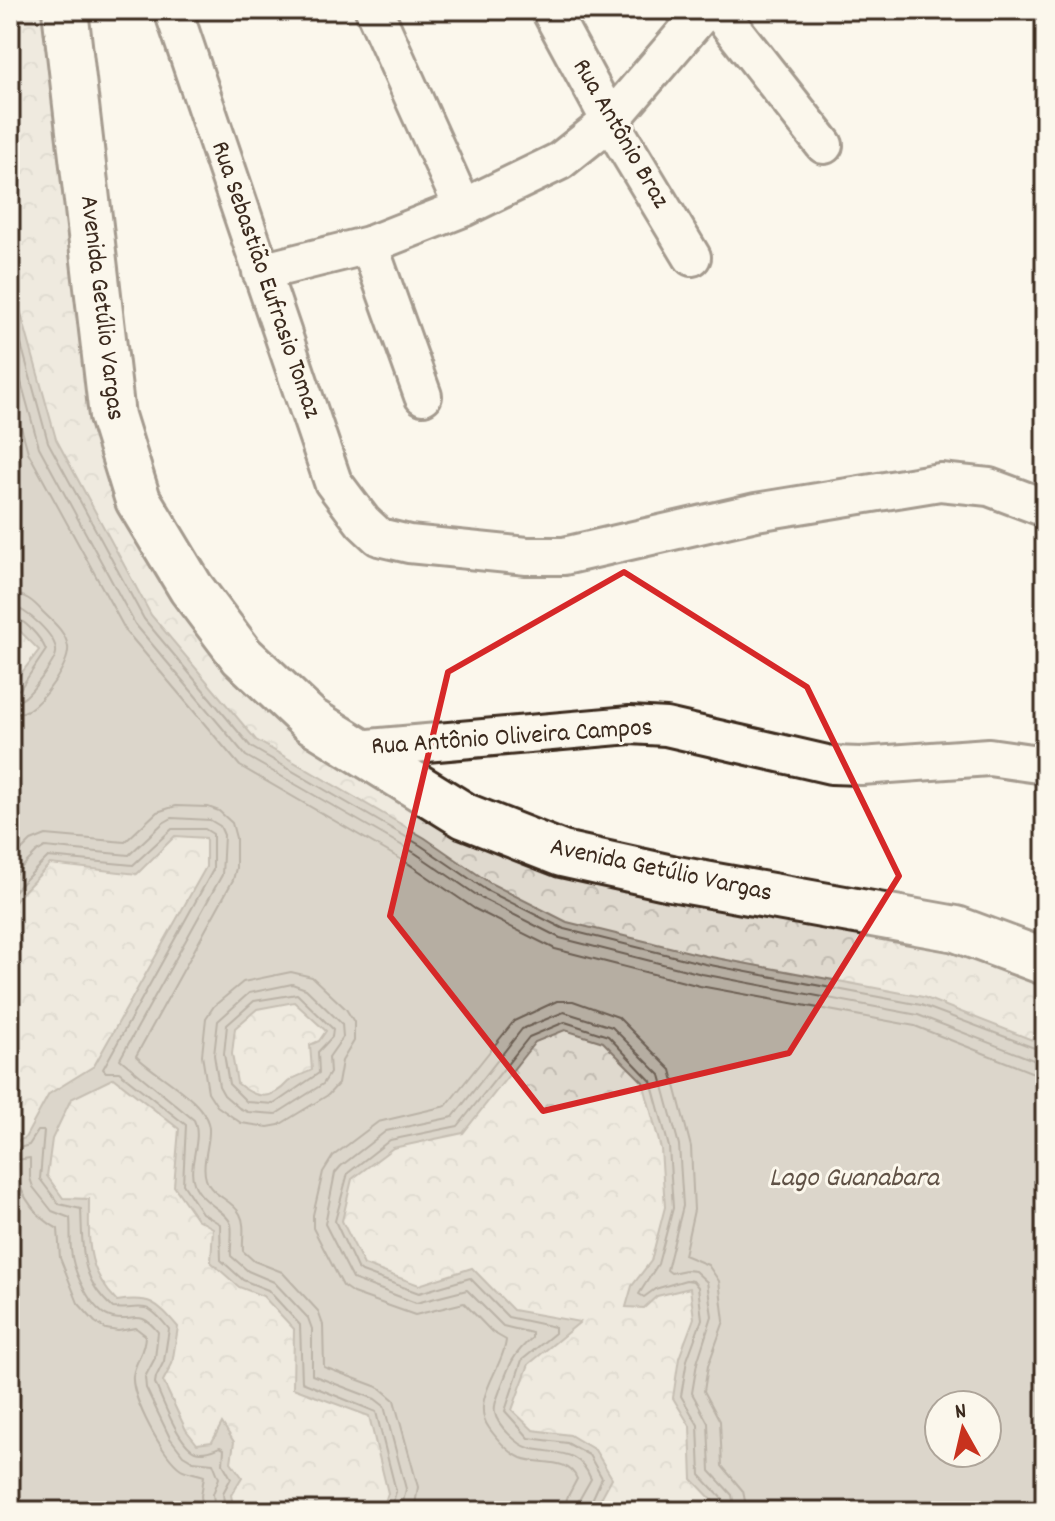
<svg xmlns="http://www.w3.org/2000/svg" width="1055" height="1521" font-family="Dekko,sans-serif">
  <defs>
    <pattern id="park-crowns" width="20" height="18" patternUnits="userSpaceOnUse" patternTransform="scale(2)"><rect width="20" height="18" fill="#dfd9ce"/><path d="M2 6a3 3 0 1 1 6 0M12 15a3 3 0 1 1 6 0" fill="none" stroke="#c0bab0"/></pattern>
  </defs>
  <rect width="100%" height="100%" fill="#fbf7ec"/>
  <filter id="ink" filterUnits="userSpaceOnUse"><feTurbulence type="fractalNoise" baseFrequency=".0125" numOctaves="2"/><feDisplacementMap in="SourceGraphic" scale="16" xChannelSelector="R" yChannelSelector="G"/><feConvolveMatrix kernelMatrix="1 2 1 2 8 2 1 2 1" color-interpolation-filters="sRGB"/></filter>
  <g filter="url(#ink)">
    <path fill="url(#park-crowns)" stroke="#8d8276" stroke-width="2" fill-rule="evenodd" d="M10,10H65L112,416L242,656L465,816L1045,962V1511H10ZM939,1405H987V1453H939Z"/>
    <path fill="#b6aea2" stroke="#85796d" stroke-width="2" fill-rule="evenodd" d="M10,274L56,439L151,615L256,740L425,838L490,883L567,922L706,956L923,997L1045,1045V1511H717L718,1506L692,1479L690,1426L673,1398L679,1358L694,1318L690,1288L657,1296L644,1308L626,1307L632,1286L651,1261L665,1207L661,1149L643,1082L603,1042L565,1030L535,1042L463,1133L393,1148L352,1179L342,1221L364,1265L419,1285L472,1268L513,1310L580,1322L529,1364L512,1410L533,1430L570,1435L595,1450L612,1478L594,1511H382L388,1493L369,1416L293,1388L294,1329L263,1296L239,1287L211,1262L213,1228L197,1219L174,1186L179,1129L114,1078L71,1099L52,1139L47,1176L63,1198L89,1199C89,1242 85,1268 117,1301C150,1296 157,1302 178,1327L172,1364L163,1381L186,1430L197,1444L212,1442L222,1423L234,1442L231,1462L242,1477L231,1495L234,1511H10V1144L25,1138L49,1094L94,1066L206,867V838L175,836L137,874L50,864L20,895L10,909V688L39,650L10,621ZM294,1002L326,1031L319,1041L310,1045L312,1070C305,1074 293,1077 288,1082C271,1101 256,1099 237,1083L232,1054L235,1028L257,1009ZM939,1405H987V1453H939Z"/>
    <g fill="none" stroke-linecap="round" stroke-linejoin="round">
      <path stroke="#6c5f53" stroke-width="2" d="M10,304L48,442L144,619L251,747L420,845L486,890L564,929L705,964L921,1005L1045,1052
        M10,342L39,447L135,624L246,756L415,853L481,898L560,938L702,974L918,1015L1036,1061L1045,1062
        M10,387L28,452L126,631L240,766L409,864L475,909L555,949L700,986L915,1026L1031,1072L1045,1074
        M10,594C25,594 33,601 42,611C52,621 66,632 68,647C70,664 43,701 28,710C22,713 17,714 10,714
        M10,606C25,607 58,637 56,653C55,662 30,695 22,699C17,702 16,702 10,702
        M10,616C24,618 41,638 46,650L20,689L10,692
        M10,862L31,841L46,835L125,842L157,812L176,806L208,807L219,811L232,823L236,838V868L233,880L136,1056C154,1075 208,1101 209,1129C210,1144 201,1164 206,1179C211,1196 232,1199 240,1214C246,1225 242,1239 243,1251L254,1261L282,1272L318,1311L323,1325L324,1367L380,1388L394,1400L418,1487L414,1511
        M10,879L37,852L45,847L129,855L163,823L172,818L210,820L220,826L224,835L222,875L120,1059L194,1120C203,1140 187,1165 194,1183C201,1203 227,1211 231,1224C233,1234 230,1246 231,1256L248,1271L274,1282L308,1318L312,1329V1375L375,1399L384,1406L406,1489L401,1511
        M10,895L48,857L133,865L172,829H205L213,834V870L103,1069L106,1072H119L186,1125L183,1184L202,1213L220,1224L221,1260L243,1280L268,1290L300,1325L302,1382L376,1412L396,1491L391,1511
        M291,972L312,977L346,1009L354,1022V1041L342,1061L338,1084L328,1095L279,1125L268,1127L241,1123L217,1106L208,1092L202,1055L206,1018L214,1006L243,982Z
        M292,984L306,989L342,1024L343,1037L329,1057L330,1073L323,1084L276,1114L248,1112L239,1108L224,1095L219,1086L214,1055L218,1021L249,993Z
        M297,994L333,1029L332,1037L318,1052L319,1073L274,1104L247,1102L229,1084L224,1054L227,1025L254,1001Z
        M10,1151L29,1145L38,1131H44L40,1179L59,1204L81,1209C83,1250 79,1278 113,1308C145,1311 144,1297 169,1329L164,1361L156,1377L155,1383C162,1399 179,1445 195,1451C202,1454 214,1450 220,1447L224,1449L223,1464L231,1478L223,1493L225,1511
        M10,1161L30,1158V1178L33,1187L52,1211L70,1218C71,1229 70,1240 71,1250C73,1271 91,1313 113,1318C135,1323 139,1308 158,1332L155,1358L145,1377L146,1388L170,1438L183,1455L193,1461L213,1463L219,1478L213,1494L215,1511
        M10,1173L17,1174C21,1198 38,1218 58,1229L60,1258L78,1303L95,1322L106,1329L118,1331L136,1328L145,1335C145,1352 135,1361 133,1376C131,1397 163,1458 181,1469C188,1473 197,1473 204,1476L201,1496L203,1511
        M565,1511L567,1498L577,1479C569,1457 539,1465 521,1458C509,1453 497,1439 489,1428C469,1401 504,1367 506,1340L492,1332L464,1303L415,1315L353,1293L343,1286L313,1228V1215L323,1172L333,1156L378,1122L446,1106L514,1021L557,1001H573L618,1017L671,1070L691,1147L694,1210L684,1255L708,1265L719,1281L724,1321L708,1366L704,1391L720,1421L722,1466L743,1491L747,1511
        M577,1511L578,1502L591,1479C578,1447 556,1455 529,1448C518,1445 497,1425 495,1413C493,1405 498,1397 500,1390C509,1366 512,1355 532,1338V1333L503,1326L467,1290L416,1303L353,1279L325,1224L335,1173L341,1166L386,1131L453,1117L522,1029L564,1012L612,1027L660,1075L679,1145L683,1206L667,1270L671,1273L686,1270L695,1271L707,1282L712,1316L697,1363L692,1393L708,1423L710,1471L732,1495L735,1511
        M587,1511L602,1478L589,1455L567,1443L529,1438L505,1411L522,1360L555,1333V1327L508,1317L470,1278L419,1293L362,1272L357,1268L335,1221L348,1173L390,1140L458,1126L529,1037L565,1022L608,1036L651,1081L669,1147L673,1208L658,1264L639,1294L644,1297L655,1289L686,1280L693,1281L698,1287L702,1319L687,1360L681,1396L698,1425L700,1475L724,1501L725,1511"/>
      <g stroke="#3b2a1e" stroke-width="42">
        <path id="minor" d="M173,10L333,482L363,522L379,537L409,544L527,556H564L756,512L940,482L989,487L1045,508
          M374,10L463,208
          M550,10L610,121L692,257
          M718,10L824,145
          M369,245L423,396
          M261,272L369,245L463,208L560,161L610,121L705,10
          M358,749L630,725L666,727L831,765L861,766L989,757L1045,765"/>
      </g>
      <g stroke="#3b2a1e" stroke-width="50">
        <path id="major" d="M65,10L112,416L138,500L191,588L242,656L310,720L465,816L562,854L671,878L956,929L1045,962"/>
      </g>
      <use href="#minor" stroke="#fbf7ec" stroke-width="36"/>
      <use href="#major" stroke="#fbf7ec" stroke-width="44"/>
    </g>
  </g>
  <path d="M0 0H1055V1521H0ZM624,572L807,687L899,876L789,1053L543,1111L390,916L448,672Z" fill="#fbf7ec" fill-opacity=".55" fill-rule="evenodd"/>
  <path fill="none" stroke="#d62828" stroke-width="6" stroke-linejoin="round" d="M624,572L807,687L899,876L789,1053L543,1111L390,916L448,672Z"/>
  <g text-anchor="middle" dominant-baseline="central" stroke-width="6" stroke-linejoin="round" paint-order="stroke">
    <g font-size="26" fill="#3b2a1e" stroke="#fbf7ec">
      <text transform="translate(620 134) rotate(60)">Rua Antônio Braz</text>
      <text transform="translate(265 280) rotate(71)">Rua Sebastião Eufrasio Tomaz</text>
      <text transform="translate(101 308) rotate(83)">Avenida Getúlio Vargas</text>
      <text transform="translate(512 738) rotate(-4)">Rua Antônio Oliveira Campos</text>
      <text transform="translate(661 871) rotate(12)">Avenida Getúlio Vargas</text>
    </g>
    <g font-size="28" font-style="italic" fill="#605246" stroke="#fbf7ec">
      <text x="854" y="1180">Lago Guanabara</text>
    </g>
  </g>
  <rect width="1055" height="1521" fill="none" stroke="#fbf7ec" stroke-width="40"/>
  <rect x="20" y="20" width="1015" height="1481" fill="none" stroke="#3b2a1e" stroke-width="3" filter="url(#ink)"/>
  <g transform="translate(963 1429) rotate(352)"><circle r="38" fill="#fbf7ec" stroke="#aea59a" stroke-width="2"/>
  <path d="M0-6L14 30L0 20L-14 30Z" fill="#c8321e"/>
  <text y="-12" font-size="22" font-weight="bold" text-anchor="middle" fill="#3b2a1e">N</text>
  </g>
</svg>
